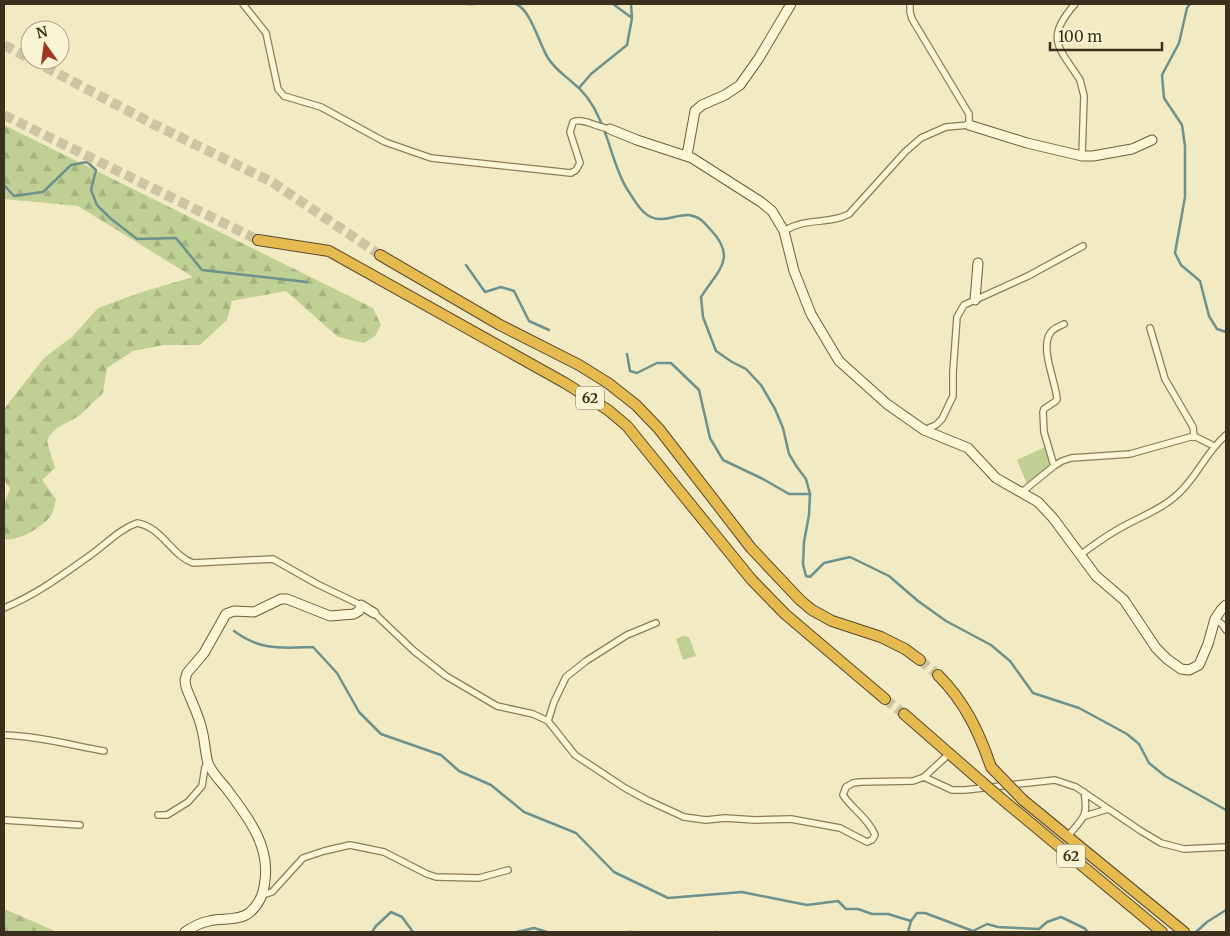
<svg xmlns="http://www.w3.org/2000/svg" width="1230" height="936" font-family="Merriweather,serif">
  <defs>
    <pattern id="forest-firs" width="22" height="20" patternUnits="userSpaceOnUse" patternTransform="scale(1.25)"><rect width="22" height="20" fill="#c0d095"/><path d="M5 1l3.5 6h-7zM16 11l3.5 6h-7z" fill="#a6b380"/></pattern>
  </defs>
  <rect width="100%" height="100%" fill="#f1eac2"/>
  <path fill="#c0d095" d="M1045,447L1052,464L1027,484L1017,460Z
    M683,636L689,637L696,656L683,660L676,639Z"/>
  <path fill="url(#forest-firs)" d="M4,125L373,308L381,325L375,336L364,343L338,337L286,291L232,301L227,320L200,345H164L133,351L107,368L103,393L79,416L57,428L50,435L47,441L55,468L42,480L56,499C55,503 54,510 52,514C45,526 18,542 5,539L4,503L10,489L4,480V409L44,358L73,336L98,308L142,292L193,277L78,206L4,199Z
    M4,909L7,910L57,932H4Z"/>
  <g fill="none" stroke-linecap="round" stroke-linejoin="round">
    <path stroke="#6b928e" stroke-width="2.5" d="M467,4H474
      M516,4C531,10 539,44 548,58C554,68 564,75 572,82C585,92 593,104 599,118C610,140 614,168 627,189C633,198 641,213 651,217C663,223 677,214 689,215C700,217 703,221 710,229C738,258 718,270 701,297L703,317L716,351L732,362L746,369L761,385L775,409L783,428L789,454L797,467L806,479L810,494L809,515L804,542L803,564L806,576L810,577L824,563L850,557L889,576L918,601L946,621L991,645L1010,661L1033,693L1079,708L1127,734L1139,744L1149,763L1165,776L1226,810
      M613,4L632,18
      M1190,4L1187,8L1179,43L1162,75L1164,98L1182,125L1185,146V197L1175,253L1181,265L1200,281L1209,316L1217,329L1226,332
      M579,88L591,74L627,45L632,18L631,4
      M4,185L14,196L43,192L71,165L87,162L96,170L91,190L97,205L110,218L137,239L176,238L202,270L307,282
      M466,265L485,292L501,287L514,291L529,321L549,330
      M627,354L630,371L637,373L657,363H671L699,390L710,438L723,460L763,479L789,494H810
      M234,631C261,651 281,648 313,647L337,673L359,712L381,734L441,755L459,771L491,785L524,812L576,833L614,872L668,898L742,892L807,905L838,901L846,909H858L872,914H888L911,921
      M372,932L376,926L391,912L402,917L413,932
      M517,932L534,928L547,932
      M628,932H632
      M715,932H717
      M908,932L911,921L917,913H925L973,931L987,924L998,927L1039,929L1047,922L1061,917L1084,928L1088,932
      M1196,932L1207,922L1226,910"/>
    <path stroke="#cdc5a1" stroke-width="10" stroke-dasharray="10 5" stroke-linecap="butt" d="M4,45L30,59
      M32,60L153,124L272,182L380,255
      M4,115L258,240
      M920,660L938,675
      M885,699L904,714"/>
    <g stroke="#8c7c58" stroke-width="8">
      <path id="street" d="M243,4L266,33L278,89L284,96L321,107L385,142L431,158L571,173L576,170L580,163L570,132L573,122C582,117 598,128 610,129
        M1075,4C1044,39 1059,47 1080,80L1084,96L1082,156
        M784,231C806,217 828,225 849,214L905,152L921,138L946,127L969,125V114L912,19L910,12V4
        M1150,328L1165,379L1193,427L1194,436L1214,446
        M924,430L936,425L942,419L953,396V372L957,317L964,305L1028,276L1083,246
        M1054,466L1044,432L1043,412L1044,409L1056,401L1057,399C1056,382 1039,347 1051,332C1054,328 1060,326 1064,324
        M1022,492L1054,466L1062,461L1071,458L1130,454L1194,436
        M1080,555C1094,545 1107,535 1122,527C1140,517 1162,509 1178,494C1197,477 1206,452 1226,435
        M4,608C36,595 64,574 92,554C107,543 120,529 137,523C162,527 171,555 193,563L273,559L317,584L361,605
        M374,613L414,651L446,676L497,706L533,714L548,721L575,755L625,788L647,800L684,817L706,820L725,818L755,820L791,819L802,821L840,828L867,842L872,840L875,835C869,819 852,809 843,795L846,787L853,783L861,782L913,781L924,777L950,753
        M1215,619L1222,624L1226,630
        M548,721L554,702L566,677L586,661L627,635L656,623
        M4,735C37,736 71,745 104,751
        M924,777L952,790H965L1055,780L1076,787L1141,831L1161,843L1184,849L1226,847
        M158,815H167L188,802L202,786L205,767L208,763
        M1085,816L1108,809
        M4,820L80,825
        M1067,837C1082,819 1089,817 1084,792
        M263,895L272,892L303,858L324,851L350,845L384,852L427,874L436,877L479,878L508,870"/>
    </g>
    <g stroke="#6e5c3b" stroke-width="11">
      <path id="secondary" d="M969,125L1027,143L1082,156H1093L1132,149L1152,140
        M610,129L637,140L692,158L761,202L772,211L784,231L794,271L811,314L839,361L887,404L924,430L968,448L996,478L1038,502L1053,518L1096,576L1124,600L1156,648L1167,659L1181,669L1189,670L1199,665L1208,644L1215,619L1221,610L1226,605
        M687,155L695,111L702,105L725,95L740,85L759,58L791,4
        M975,300L978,263
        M185,932C192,927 200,923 209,921C221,918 239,921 249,913C260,904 264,893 265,880C270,844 246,815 226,788C220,781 212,773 208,763C205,753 205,741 202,730C199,715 191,701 186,687L185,680L187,673L204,653L226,614L234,611L254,612L281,599H287L330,616L354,614L359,611L361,605L374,613"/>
    </g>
    <g stroke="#59482d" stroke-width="12">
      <path id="highway" d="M258,240L329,251L565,383L608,410L627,426L751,579L785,614L885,699
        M380,255L500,325L579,365L608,383L636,405L659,429L751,548L800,600L812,610L832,621L881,637L905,649L920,660
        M938,675C965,702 979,732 991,767
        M904,714L983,783
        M1023,800L1184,932
        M1009,805L1162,932"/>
    </g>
    <use href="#street" stroke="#fbf6d6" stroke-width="5.5"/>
    <use href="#secondary" stroke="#fbf6d6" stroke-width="9"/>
    <use href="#highway" stroke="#e5ba4e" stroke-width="10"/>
    <g stroke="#59482d" stroke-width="12" stroke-linecap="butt">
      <path id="highway-bridge" d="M991,767L1023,800
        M983,783L1009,805"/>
    </g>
    <use href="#highway-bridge" stroke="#e5ba4e" stroke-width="10"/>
  </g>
  <g text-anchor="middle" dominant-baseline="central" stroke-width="4" stroke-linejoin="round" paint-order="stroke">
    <g fill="#f8f3d2" stroke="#746a53" stroke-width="1">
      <rect x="576" y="386.5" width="28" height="23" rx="4"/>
      <rect x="1057" y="844.5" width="28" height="23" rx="4"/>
    </g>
    <g font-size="14" font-weight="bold" fill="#3b301d">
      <text x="590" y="398">62</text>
      <text x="1071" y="856">62</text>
    </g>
  </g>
  <rect width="1230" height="936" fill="none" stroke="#3b301d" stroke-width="10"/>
  <g transform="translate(45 45) rotate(346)"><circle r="24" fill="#f8f3d2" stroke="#aca58a"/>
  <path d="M0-4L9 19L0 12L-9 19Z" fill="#9f3724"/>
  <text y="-8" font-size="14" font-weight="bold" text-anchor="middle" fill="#3b301d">N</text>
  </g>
  <path d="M1050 42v8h112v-8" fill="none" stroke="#3b301d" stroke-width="2.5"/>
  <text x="1058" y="42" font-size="15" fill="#3b301d" stroke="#f8f3d2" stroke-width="4" paint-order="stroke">100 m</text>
</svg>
